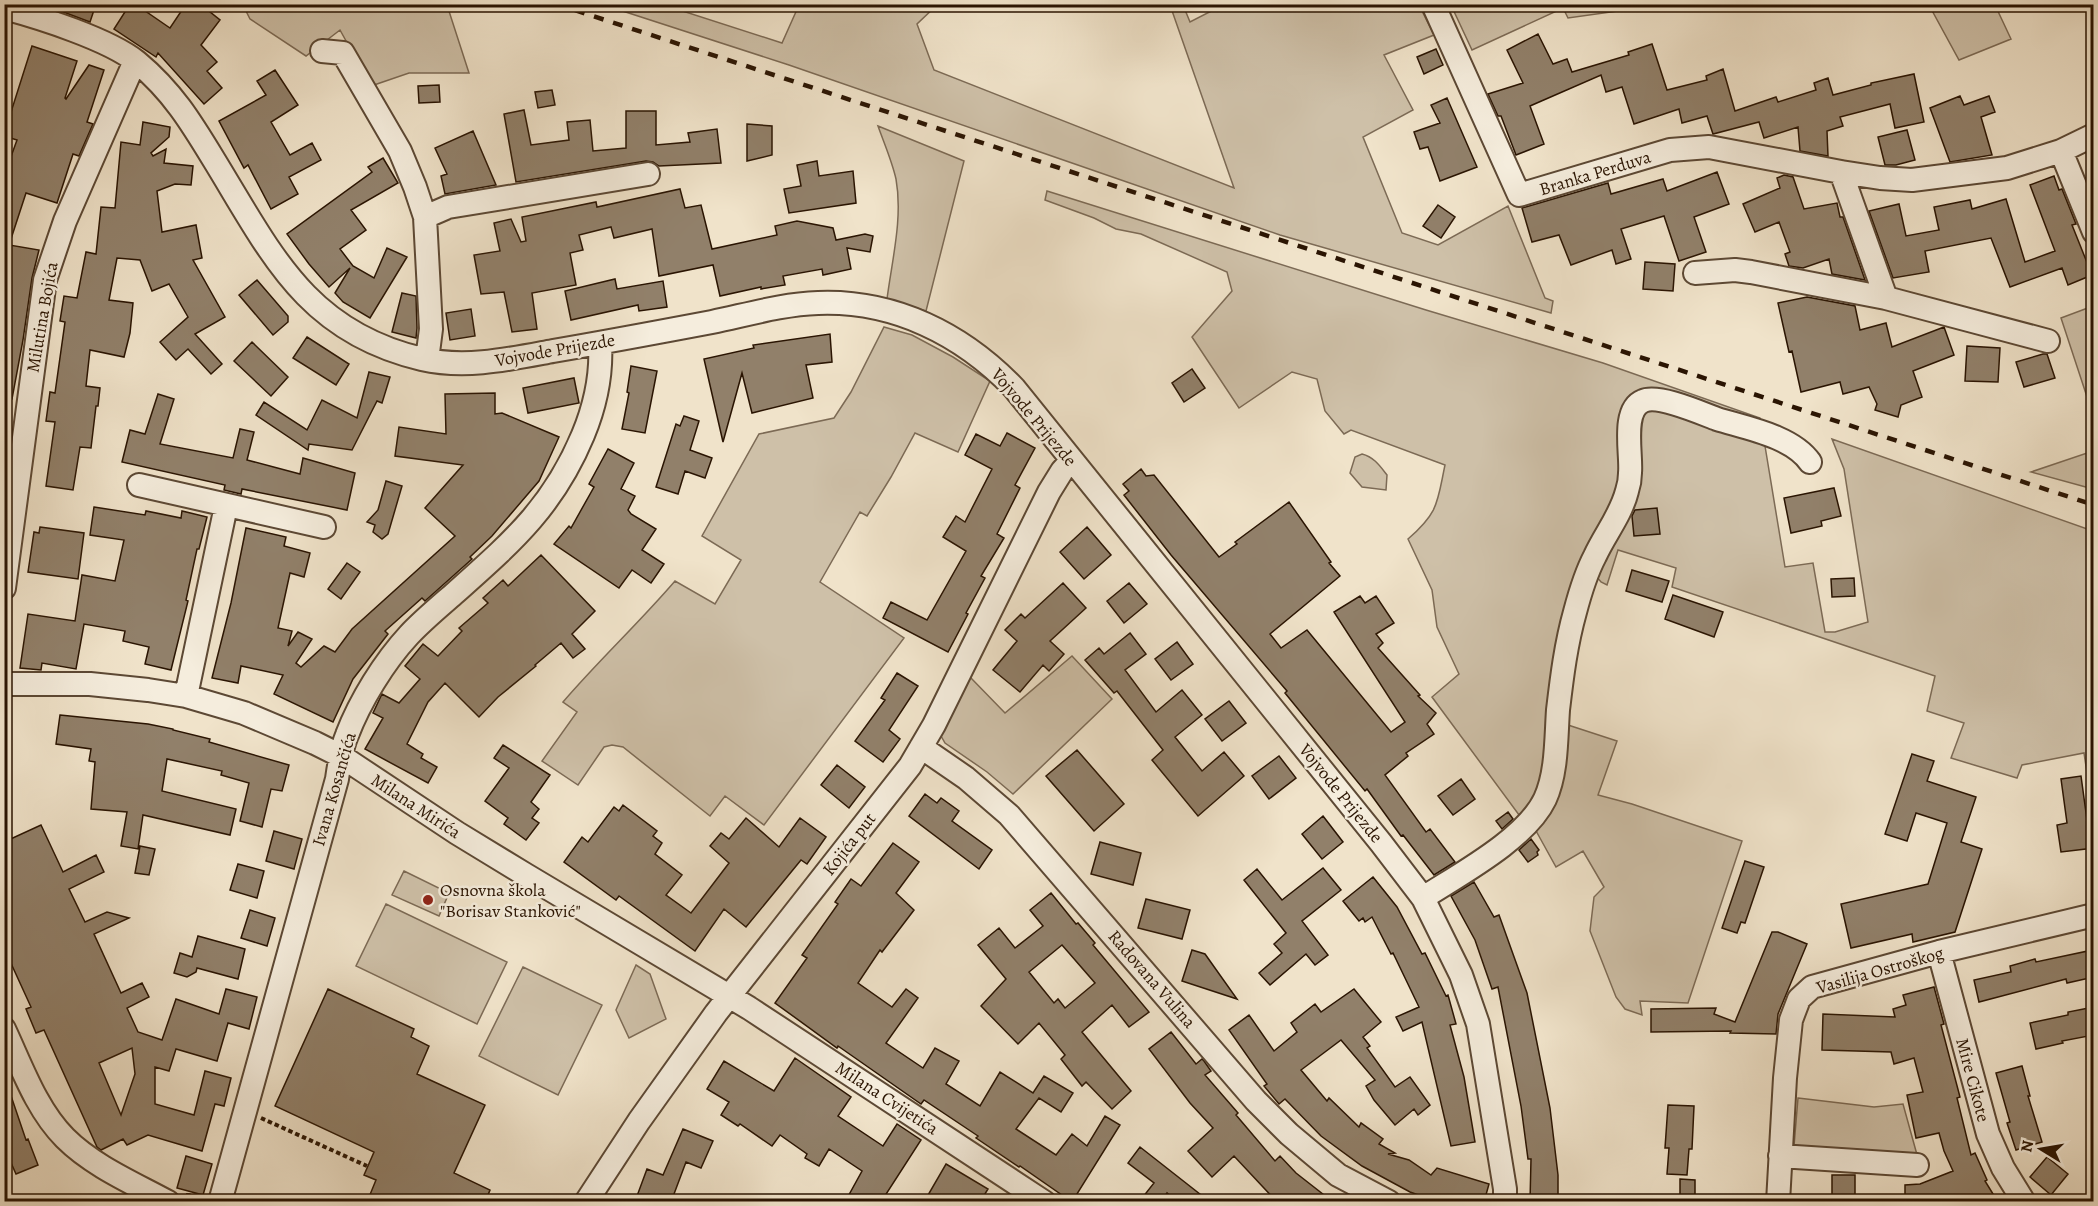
<svg xmlns="http://www.w3.org/2000/svg" width="2098" height="1206" font-family="Alegreya,serif">
  <rect width="100%" height="100%" fill="#f0e3ca"/>
  <filter id="stains"><feTurbulence type="fractalNoise" baseFrequency=".00333" numOctaves="4"/><feColorMatrix values="0 0 0 0 .2 0 0 0 0 .09 0 0 0 0 .02 0 0 0 .5 -.17"/></filter>
  <radialGradient id="worn" r=".72"><stop offset=".6" stop-color="#630" stop-opacity="0"/><stop offset="1" stop-color="#630" stop-opacity=".3"/></radialGradient>
  <path fill="#cec0a8" stroke="#7c6a55" stroke-width="1.5" d="M243,5H447L469,73H409L371,86L340,30L306,56L250,19Z
    M604,5H664L782,43L799,5H937L917,24L934,70L1234,188L1170,5H1183L1190,22L1223,5H1419L1434,35L1384,55L1413,110L1363,137L1402,233L1438,245L1508,206L1545,298L1553,301L1551,313L1280,235L789,65Z
    M1451,5H1661L1568,18L1563,8L1472,50Z
    M1929,5H1995L2011,39L1959,60Z
    M878,126L964,161L926,311L887,299C892,260 903,218 896,179C892,161 884,143 878,126Z
    M1047,191L1426,310L1603,363L1760,418L1762,426L1639,393L1626,472L1570,591L1554,654L1545,763L1538,795L1522,819L1432,697L1459,674L1437,627L1432,590L1408,539C1439,512 1437,503 1445,465L1351,430L1344,434L1325,411L1317,379L1292,372L1239,408L1192,337L1232,291L1227,272L1141,234L1116,229L1094,218L1045,200Z
    M2093,306H2094L2093,415L2061,318Z
    M884,327L912,335L953,357L990,381L958,452L915,433L891,477L867,516L860,512L820,582L904,638L764,825L725,796L710,816L623,747L612,745L604,747L578,785L542,761L577,712L563,702C599,660 639,623 675,581L715,604L741,560L702,536L759,434L834,418L851,392Z
    M1648,406L1764,440L1785,567L1813,563L1825,632H1835L1868,622L1844,469L1832,439L2093,531V813L2084,753L2022,765L2017,778L1951,758L1964,723L1927,711L1935,676L1672,587L1676,568L1618,550L1607,585L1601,582L1596,576L1634,423Z
    M2093,451V489L2031,472Z
    M1362,454C1374,457 1380,466 1387,475L1386,490L1362,487L1350,473L1355,457Z
    M1072,656L1112,699L1013,794L987,772L945,743L941,736L943,727L970,677L1005,713Z
    M1568,725L1617,741L1598,795L1632,804L1742,841L1688,1003L1640,1001L1642,1015L1625,1009L1616,997L1590,931L1594,897L1604,887L1583,851L1556,867L1535,829Z
    M404,871L449,893L439,916L392,895Z
    M386,904L507,962L477,1024L356,966Z
    M636,965L650,974L666,1019L629,1038L616,1010Z
    M523,967L602,1005L558,1095L479,1056Z
    M1798,1098L1874,1107L1903,1104L1919,1162L1793,1158Z"/>
  <path fill="#91806a" stroke="#2a1402" stroke-width="1.5" fill-rule="evenodd" d="M42,4H96L90,22Z
    M130,4H135L170,28L186,4H200L220,20L201,45L217,62L207,71L222,88L204,104L158,53L156,57L114,29Z
    M1538,34L1553,64L1567,59L1572,72L1629,55L1628,52L1652,44L1667,90L1707,80L1706,76L1723,69L1735,111L1776,97L1778,102L1816,90L1814,83L1828,78L1833,95L1871,85V83L1914,74L1924,122L1895,128L1890,104L1840,117L1843,126L1827,131L1828,156L1800,151L1798,127L1764,138L1759,122L1713,134L1707,116L1682,123L1679,109L1634,124L1622,87L1606,92L1601,75L1530,106L1544,144L1516,155L1501,116H1498L1488,94L1523,83L1507,50Z
    M32,46L77,61L65,98L66,99L89,65L104,70L87,122L93,124L79,156L73,154L57,203L26,193L9,245L39,250L32,278L23,340L12,399L4,398V262L7,248L4,247V176L17,140L4,136V134Z
    M1436,49L1443,65L1424,74L1417,57Z
    M275,70L298,105L271,122L290,155L312,143L321,160L289,177L298,194L271,209L248,165L244,168L219,121L266,95L257,81Z
    M439,85L440,102L419,103L418,86Z
    M552,90L555,105L538,108L535,92Z
    M1960,96L1964,105L1989,96L1995,112L1981,117L1992,155L1950,162L1930,108Z
    M1447,98L1477,167L1440,181L1428,147L1420,149L1414,132L1440,123L1431,105Z
    M524,110L531,145L569,140L567,122L590,120L593,151L626,148V111H656V145L690,142L688,133L717,129L721,163L659,166L653,162L646,161L516,182L504,114Z
    M143,122L170,127L169,137L151,153L153,156L166,149L164,163L193,166L191,185L175,184L157,191L162,232L196,225L202,258L193,260L225,317L195,334L222,364L211,374L188,349L176,360L160,342L188,317L169,284L152,291L140,260L117,258L109,300L133,303L130,333L124,357L90,350L86,386L100,388L98,406H96L91,448L80,447L73,490L46,486L55,422L46,421L50,392L55,393L65,322L60,321L64,296L77,298L86,252L96,254L101,207L115,208L121,142L140,145Z
    M747,124L772,126V155L747,161Z
    M1907,130L1915,160L1896,165H1885L1878,137Z
    M473,131L496,185L445,194L441,176L447,174L435,148Z
    M383,158L398,183L351,210L366,230L340,249L353,266L374,278L387,248L407,257L370,318L343,302L335,293L350,268L329,287L309,264L287,234L372,172L368,167Z
    M817,161L819,176L853,171L856,203L789,213L784,189L801,186L797,165Z
    M1717,172L1729,204L1694,217L1706,252L1679,261L1664,216L1621,229L1631,259L1616,264L1612,250L1571,265L1559,235L1532,242L1522,208L1608,183L1611,194L1663,179L1667,191Z
    M2094,174V195L2086,178Z
    M1784,175L1793,177L1804,209L1837,203L1840,217H1843L1865,280L1832,274L1829,259L1803,268L1789,266L1785,254L1790,252L1779,222L1755,232L1743,204L1780,188L1777,178Z
    M2054,176L2059,190L2062,189L2076,224L2072,225L2092,275L2068,285L2062,268L2010,287L1991,238L1925,251L1929,272L1893,278L1869,211L1899,204L1906,236L1939,230L1934,207L1970,200L1972,209L2006,199L2025,262L2055,251L2030,185Z
    M680,189L685,208L701,205L712,249L777,235L775,226L797,221L833,228L836,240L865,234L873,236L870,252L847,248L851,269L823,275L822,269L783,276L785,285L761,289V287L720,296L713,265L659,276L652,229L614,238L611,227L579,235L583,250L570,253L576,285L532,293L537,329L512,332L504,292L481,294L474,255L500,251L494,223L511,219L521,242L526,241L522,217L596,202L597,207Z
    M1438,205L1455,217L1441,238L1423,226Z
    M1645,262L1675,264L1673,291L1643,289Z
    M615,279L617,289L663,281L667,307L639,311L638,305L571,320L565,291Z
    M257,280L288,316V322L273,335L239,295Z
    M402,293L416,296L417,328L416,338L392,332Z
    M1807,297L1855,306L1860,330L1886,323L1892,347L1944,327L1954,355L1913,371L1922,397L1901,405L1898,417L1875,410L1877,404L1869,387L1843,394L1840,382L1801,392L1792,351L1789,352L1778,303Z
    M471,309L475,336L450,340L446,313Z
    M830,334L832,362L806,365L813,398L752,413L742,373L723,442L704,359L754,348L753,345Z
    M307,337L349,364L336,385L293,358Z
    M252,342L288,377L271,396L234,361Z
    M1967,346L2000,348L1998,382L1965,381Z
    M2043,354H2047L2055,378L2024,387L2016,362Z
    M631,366L657,371L645,433L622,429L629,393L627,392Z
    M1192,369L1205,388L1184,402L1172,383Z
    M369,372L390,377L382,403L377,401L352,450L309,444L308,450L256,415L264,402L307,430L322,400L357,418Z
    M574,378L579,403L528,413L523,388Z
    M495,393V414L502,413L559,437L539,481L492,536L470,557L472,559L425,601L422,598L385,631L388,634L353,679L333,722L274,694L283,675L241,666L238,683L212,678L231,603L246,528L286,537L284,546L310,553L304,577L290,573L278,628L292,631L288,646L298,632L312,639L296,663L301,667L324,646L335,652L352,629L455,536L425,508L463,465L395,456L399,427L446,434L445,394Z
    M158,394L174,399L160,444L233,458L240,429L254,432L247,460L300,474L303,458L355,473L347,510L242,489L241,494L224,490L225,485L122,462L130,430L145,434Z
    M684,416L699,421L690,450L712,458L705,478L685,471L678,494L656,487L676,424L680,426Z
    M1007,433L1035,448L1015,485L1020,488L997,534L1004,538L981,576L985,578L966,613L968,614L948,652L883,618L891,602L927,620L966,551L943,537L956,516L965,522L992,469L965,455L976,434L1000,446Z
    M608,449L634,463L621,489L635,496L628,510L631,514L656,529L642,550L664,564L651,583L632,570L619,588L554,544L569,526L571,528L594,487L589,484Z
    M1141,469L1146,476L1154,475L1219,557L1237,544L1235,542L1289,502L1331,562L1329,563L1340,576L1270,634L1281,648L1307,630L1391,732L1405,722L1334,612L1360,596L1365,603L1376,596L1394,623L1376,634L1383,643L1378,648L1420,695L1418,696L1436,713L1427,724L1434,734L1406,753L1408,756L1385,775L1426,832L1430,829L1455,862L1434,875L1403,835L1401,836L1367,789L1365,791L1285,693L1287,691L1171,555L1124,495L1129,491L1123,484Z
    M386,481L402,486L388,534L382,539L373,532L375,525L367,522L378,510Z
    M1834,488L1841,516L1821,521L1822,526L1791,533L1784,498Z
    M94,507L145,515L146,511L181,518L182,511L207,517L199,549H197L186,600L188,601L171,670L145,664L149,647L123,641L125,631L84,624L76,669L42,663L41,670L20,668L28,614L75,621L82,575L115,581L124,540L90,535Z
    M1657,508L1660,534L1634,536L1632,516L1635,510Z
    M40,527L84,533L78,579L28,572L34,532L39,533Z
    M1087,527L1111,555L1084,579L1060,552Z
    M541,555L595,611L572,634L585,649L573,658L561,643L535,665L536,666L498,697L479,717L445,683L428,702L407,744L423,754L421,758L437,767L428,783L365,749L383,718L373,713L382,694L399,703L420,679L405,666L423,644L438,656L462,631L459,628L488,603L483,598L503,580L508,586Z
    M347,563L360,572L341,599L328,589Z
    M1632,570L1669,581L1662,602L1626,591Z
    M1854,578L1855,596L1832,597L1831,579Z
    M1063,583L1086,608L1050,641L1064,654L1049,671L1043,665L1020,692L993,670L1017,641L1005,630L1021,614L1025,618Z
    M1129,583L1147,604L1124,623L1107,601Z
    M1673,595L1723,612L1714,637L1665,619Z
    M1130,633L1146,654L1125,670L1156,712L1182,690L1202,715L1175,737L1202,771L1224,752L1244,776L1198,816L1152,760L1163,750L1117,691L1114,693L1085,660L1099,648L1104,654Z
    M1177,642L1193,664L1171,680L1155,659Z
    M897,673L918,686L889,730L900,739L883,762L855,741L885,700L881,698Z
    M1229,701L1246,723L1222,741L1205,719Z
    M60,715L148,724L173,729V730L210,739L209,742L289,765L282,791L271,789L262,827L240,821L249,783L221,775L222,771L167,759L162,791L236,809L230,835L143,815L138,849L121,846L127,812L91,809L95,762L89,761L91,749L56,744Z
    M503,745L550,775L531,802L539,809L532,818L539,823L526,840L504,824L508,818L485,801L509,768L494,758Z
    M1077,750L1124,804L1094,831L1046,776Z
    M1912,754L1934,761L1927,781L1976,797L1961,842L1982,849L1955,932L1913,942L1912,934L1851,948L1841,904L1928,884L1947,823L1916,813L1907,841L1885,834Z
    M1279,756L1296,778L1269,799L1252,776Z
    M837,765L865,787L849,808L821,785Z
    M2081,776L2087,820H2090L2094,848L2061,852L2057,825L2067,823L2061,779Z
    M1461,779L1475,799L1453,815L1438,796Z
    M925,794L937,803L941,798L959,811L952,821L992,850L979,869L909,816Z
    M623,805L657,831L653,836L662,843L655,854L682,875L666,895L691,913L729,863L710,846L721,833L729,839L746,818L779,847L800,818L826,837L807,864L801,860L746,927L724,909L695,951L619,896L616,900L564,862L582,837L588,842L614,807L619,811Z
    M1508,812L1513,819L1502,829L1496,821Z
    M1323,816L1343,842L1322,859L1302,834Z
    M41,825L63,872L96,855L104,872L69,889L85,922L107,912L129,918L94,934L121,993L142,983L149,997L127,1008L138,1032L162,1040L176,999L219,1014L226,989L257,997L249,1029L228,1023L217,1061L176,1049L169,1071L155,1067V1104L194,1115L205,1071L231,1078L224,1106L215,1104L202,1151L148,1135L127,1145L123,1139L101,1150L97,1147L44,1030L36,1033L26,1009L31,1007L4,948V842ZM132,1048L135,1074L121,1115L99,1063Z
    M274,831L302,839L294,869L266,861Z
    M1531,839L1539,850L1537,852L1538,855L1528,862L1519,850Z
    M1100,842L1141,853L1133,885L1091,874Z
    M893,843L919,862L896,893L914,910L882,952L880,950L858,983L892,1007L906,989L918,998L886,1043L923,1068L935,1048L959,1061L946,1084L980,1106L1000,1072L1033,1093L1044,1076L1073,1093L1061,1112L1039,1098L1016,1129L1056,1155L1072,1134L1087,1146L1105,1116L1120,1125L1072,1202L1020,1166L1019,1167L976,1138L978,1136L924,1100L921,1104L838,1046L837,1048L775,1003L807,958L802,955L838,904L835,902L851,879L861,886Z
    M140,846L155,849L149,875L135,873Z
    M1745,861L1764,867L1745,923L1741,922L1737,933L1722,928Z
    M238,864L264,871L257,898L230,890Z
    M1323,868L1341,890L1302,921L1328,955L1315,965L1306,954L1270,985L1259,973L1282,953L1274,944L1286,933L1244,880L1257,869L1282,900Z
    M1373,877L1397,907L1422,954L1425,953L1446,996L1448,995L1456,1024L1450,1025L1464,1077L1475,1142L1451,1146L1422,1022L1403,1031L1396,1017L1419,1007L1393,953L1391,954L1372,917L1365,922L1363,918L1359,921L1343,901Z
    M1474,882L1494,917L1499,915L1527,993L1550,1108L1558,1175V1202H1530L1531,1159H1528L1521,1106L1498,987L1492,989L1475,940L1451,896Z
    M1051,893L1076,924L1078,923L1095,943L1093,945L1149,1012L1129,1027L1112,1005L1082,1032L1131,1091L1112,1109L1086,1082L1082,1086L1061,1059L1065,1055L1039,1023L1018,1044L981,1006L1006,979L978,945L999,928L1015,948L1043,926L1030,910ZM1062,945L1095,983L1065,1008L1058,999L1054,1003L1029,972Z
    M1146,899L1190,910L1182,939L1138,928Z
    M250,910L275,918L267,946L241,938Z
    M1772,932H1778L1807,944L1778,1014L1776,1034L1730,1033L1731,1031L1651,1032V1009L1716,1008L1714,1014L1735,1022Z
    M198,936L245,949L238,979L197,968L196,972L187,977L174,973L180,953L192,957Z
    M1192,950L1205,954L1237,999L1182,981Z
    M2088,951L2094,977L2067,983L2066,979L1979,1002L1974,980L2011,972L2010,966L2035,959L2036,962Z
    M1934,987L1944,1024L1941,1025L1960,1097L1957,1098L1971,1155L1975,1153L1987,1180L1985,1181L1998,1202H1905V1185L1920,1184L1953,1171L1944,1151L1939,1133L1916,1138L1907,1095L1923,1092L1914,1058L1894,1064L1891,1052L1822,1050L1823,1014L1895,1017L1893,1009L1906,1005L1903,995Z
    M328,989L414,1029L411,1037L429,1046L417,1074L485,1105L454,1173L490,1190L485,1202H367L376,1180L364,1175L374,1152L275,1106Z
    M1354,989L1381,1022L1363,1037L1370,1046L1367,1048L1395,1087L1410,1077L1430,1105L1418,1115L1414,1109L1395,1125L1374,1100L1366,1086L1375,1080L1341,1040L1301,1070L1327,1101L1329,1098L1359,1127L1361,1123L1383,1139L1379,1144L1395,1153L1388,1154L1409,1160L1431,1175L1437,1168L1489,1184L1484,1202H1438L1410,1192L1362,1166L1321,1136L1285,1099L1279,1104L1264,1086L1267,1084L1229,1030L1249,1015L1274,1051L1297,1032L1291,1023L1315,1004L1321,1012Z
    M2094,1007V1035L2062,1041L2063,1043L2036,1049L2030,1023L2068,1015V1012Z
    M1171,1032L1196,1064L1202,1059L1204,1061L1211,1071L1205,1075L1238,1113L1236,1115L1275,1161L1280,1156L1296,1173L1333,1202H1277L1234,1156L1212,1177L1188,1151L1213,1128L1190,1103L1149,1049Z
    M795,1058L851,1097L838,1116L883,1146L897,1124L921,1140L881,1202H845L862,1171L829,1149L819,1166L805,1158L807,1154L780,1135L772,1146L740,1124L738,1126L721,1115L729,1102L707,1089L724,1061L774,1091Z
    M2022,1066L2030,1096H2028L2042,1142L2016,1150L2007,1123L2010,1122L1996,1073Z
    M4,1084H7L26,1140L28,1139L38,1165L16,1174L4,1147Z
    M1668,1105L1694,1106L1692,1149H1689L1687,1175L1667,1174L1669,1148H1665Z
    M683,1129L713,1141L701,1168L686,1162L671,1202H652L637,1196L647,1169L663,1175Z
    M1140,1147L1210,1202H1177L1167,1193L1161,1202H1139L1154,1183L1128,1163Z
    M186,1156L212,1164L203,1195L177,1188Z
    M2047,1157L2068,1174L2051,1195L2030,1177Z
    M946,1164L988,1189L980,1202H924Z
    M1832,1175H1855V1199H1832Z
    M1680,1179L1695,1180V1202H1680Z"/>
  <g fill="none" stroke-linecap="round" stroke-linejoin="round">
    <g stroke="#5c4834" stroke-width="26">
      <path id="minor" d="M1433,4L1519,195L1670,150L1709,147L1841,172L1880,178L1912,180L2007,168L2061,151L2094,135
        M4,8C41,18 108,39 137,62C172,91 191,122 214,160C271,253 306,332 422,359C466,369 510,359 553,351C606,342 659,332 712,322C746,315 783,304 818,303C894,300 962,334 1014,388L1381,843L1423,898L1461,975L1478,1024L1505,1189V1202
        M322,51L343,53L400,151L415,187L425,217L431,329L427,360
        M2061,151L2094,232
        M1841,172L1886,298L2048,341
        M425,217L448,207L648,174
        M1695,273L1735,270L1751,272L1886,298
        M139,485L324,527
        M4,588L45,280L65,221L135,61
        M4,684H90L148,690L186,696L244,713L315,743L341,756L457,833L526,875L749,1008L1044,1202
        M186,696L226,506
        M921,747L966,778L1009,815L1256,1101L1289,1134L1338,1175L1389,1202
        M1423,898C1460,874 1526,839 1545,799C1557,773 1556,739 1558,710C1562,676 1566,644 1575,612C1580,593 1586,573 1595,556C1605,534 1621,515 1627,491C1629,485 1630,479 1630,473C1632,455 1621,410 1643,401C1658,394 1701,413 1717,419C1746,428 1792,436 1810,462
        M1939,952L1988,1134L2003,1168L2024,1202
        M4,1029C21,1065 36,1109 65,1138C93,1166 133,1183 168,1202
        M1780,1156L1917,1165
        M220,1202L337,779C339,765 341,749 347,735C360,701 384,662 409,635C423,620 440,606 456,592C512,542 553,507 583,435C595,406 602,375 600,343
        M586,1202L639,1121L716,1013L910,766L934,725L1049,492L1062,471L1071,461
        M1778,1202L1785,1078L1791,1020L1799,999L1812,987L1939,952L2094,915"/>
    </g>
    <path stroke="#2a1402" stroke-width="4" stroke-dasharray="4.5 3" stroke-linecap="butt" d="M4,1000L9,1011
      M261,1118L367,1166
      M186,1195L200,1196"/>
    <use href="#minor" stroke="#f5eddd" stroke-width="22"/>
    <path stroke="#2a1402" stroke-width="4.5" stroke-dasharray="10 10" stroke-linecap="butt" d="M556,4L2094,505"/>
  </g>
  <circle fill="#8f2418" stroke="#f5eddd" stroke-width="2" cx="428" cy="900" r="6"/>
  <g text-anchor="middle" dominant-baseline="central" stroke-width="5" stroke-linejoin="round" paint-order="stroke">
    <g font-size="18" fill="#2a1402" stroke="#f5eddd">
      <text transform="translate(1595 173) rotate(-17)">Branka Perduva</text>
      <text transform="translate(42 317) rotate(-80)">Milutina Bojića</text>
      <text transform="translate(555 350) rotate(-10)">Vojvode Prijezde</text>
      <text transform="translate(1034 417) rotate(50)">Vojvode Prijezde</text>
      <text transform="translate(334 789) rotate(-74)">Ivana Kosančića</text>
      <text transform="translate(1341 793) rotate(51)">Vojvode Prijezde</text>
      <text transform="translate(416 806) rotate(33)">Milana Mirića</text>
      <text transform="translate(849 844) rotate(-52)">Kojića put</text>
      <text transform="translate(1880 970) rotate(-16)">Vasilija Ostroškog</text>
      <text transform="translate(1152 979) rotate(49)">Radovana Vulina</text>
      <text transform="translate(1973 1080) rotate(75)">Mire Cikote</text>
      <text transform="translate(887 1098) rotate(33)">Milana Cvijetića</text>
    </g>
    <g font-size="18" fill="#2a1402" stroke="#f5eddd" text-anchor="start">
      <text x="440" y="890">Osnovna škola<tspan x="440" dy="21">"Borisav Stanković"</tspan></text>
    </g>
  </g>
  <rect width="2098" height="1206" fill="none" stroke="#f0e3ca" stroke-width="24"/>
  <rect x="6" y="6" width="2086" height="1194" fill="none" stroke="#2a1402" stroke-width="3"/>
  <rect x="12" y="12" width="2074" height="1182" fill="none" stroke="#2a1402" stroke-width="1.5"/>
  <g transform="translate(2041 1149) rotate(281)" stroke="#f5eddd" stroke-width="4.5" paint-order="stroke">
  <path d="M0-4.5L10 22L0 15L-10 22Z" fill="#2a1402"/>
  <text y="-9" font-size="16" font-weight="bold" text-anchor="middle" fill="#2a1402">N</text>
  </g>
  <rect width="100%" height="100%" filter="url(#stains)"/>
  <rect width="100%" height="100%" fill="url(#worn)"/>
</svg>
